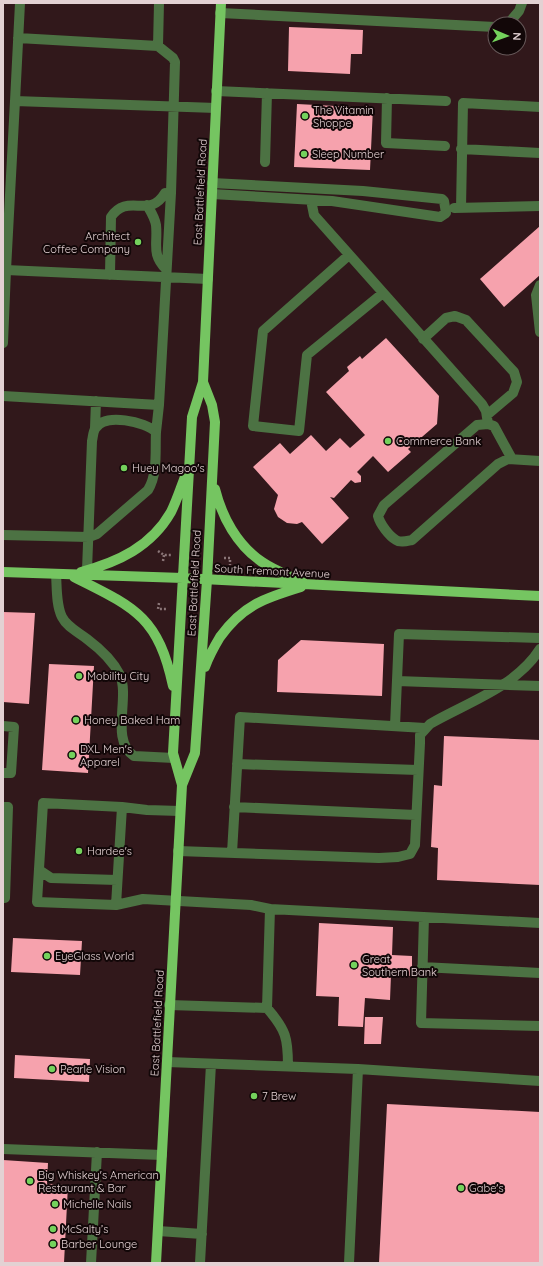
<svg xmlns="http://www.w3.org/2000/svg" width="543" height="1266" font-family="Quicksand,sans-serif">
  <rect width="100%" height="100%" fill="#31181b"/>
  <path fill="#f6a2ad" d="M289,27L363,30L362,54H351L350,74L288,71Z
    M297,104L373,108L370,170L294,167Z
    M540,226V275L504,307L480,279Z
    M386,338L439,396L437,424L408,449L411,452L388,472L373,456L357,472L361,476V482L355,483L351,480L334,498L330,497L349,518L322,544L302,522L297,524L287,523L278,517L274,509L278,495L253,467L280,443L290,454L311,435L326,451L340,438L350,448L365,435L326,392L349,371L347,367L360,356L362,359Z
    M3,612L35,613L29,704L3,702Z
    M301,640L384,644L382,696L277,692L278,660Z
    M49,664L94,666L88,773L42,770Z
    M444,736L540,740V885L437,880L438,848L431,847L434,785L442,786Z
    M319,923L393,927L392,955L412,956V976L391,975L390,1000L365,998L363,1027L338,1026L339,997L316,996Z
    M13,938L82,941L80,975L11,972Z
    M365,1017H383L381,1044H364Z
    M15,1055L90,1059L89,1082L14,1078Z
    M387,1104L540,1112V1263H379Z
    M3,1160L48,1163L47,1184L68,1185L64,1263H3Z"/>
  <g fill="none" stroke-linecap="round" stroke-linejoin="round">
    <path stroke="#8b7678" stroke-width="2.5" stroke-dasharray="2 2" stroke-linecap="butt" d="M158,551L164,555H171
      M224,558H230V565
      M163,561L164,555
      M159,603L158,609H166"/>
    <path stroke="#4c7243" stroke-width="10" d="M20,3L15,101L216,108
      M220,13L495,27
      M508,24L519,11L522,3
      M18,38L158,46L159,3
      M216,91L446,101
      M387,98L386,143L445,146
      M15,101L6,270L208,279
      M461,149L540,153
      M265,162L267,93
      M212,194L332,201L440,217L446,213L444,201L442,199L363,191L212,183
      M311,200L314,215L482,404L486,411L488,424
      M147,205C151,212 155,218 156,225C158,244 151,254 166,269
      M454,208L540,206
      M461,208L463,103L540,107
      M349,255L263,331L253,426L299,431L307,355L383,293
      M110,275L111,217C128,192 149,220 165,193
      M540,285L536,295L540,332
      M423,339L446,318L455,316L466,320L514,372L517,382L513,393L487,415
      M3,343L6,270
      M3,396L159,405L171,193L175,62L173,58L158,46
      M95,428L96,401
      M156,432L159,405
      M512,459L494,426L488,424L477,425L384,505L378,516C380,524 389,536 396,540C400,543 407,541 412,540L498,464L508,459L540,461
      M3,535L89,537L97,534L148,490C158,474 155,451 156,432C146,422 104,412 95,429C93,432 93,437 92,441L87,570
      M56,574C57,588 56,605 62,617C67,627 78,632 87,639C99,648 113,661 120,675C130,698 110,740 134,756L174,758
      M397,681L540,686
      M3,726L14,727L11,773H3
      M395,726L399,634L540,638
      M237,764L418,770
      M3,807H8L5,898H3
      M234,807L416,815
      M180,811L147,810L122,807L116,905L143,899L251,905L270,909L267,1008C286,1030 288,1038 288,1066
      M178,851L379,858L398,857L410,854L415,845L420,743V735L430,724C468,702 516,687 540,649
      M232,853L240,717L425,728
      M39,870L51,878L117,880
      M116,905L37,902L43,803L122,807
      M270,909L540,923
      M424,917L421,1023L540,1026
      M422,967L540,973
      M169,1005L267,1008
      M167,1062L358,1069
      M3,1149L162,1155
      M158,1231L202,1234
      M91,1263L97,1152
      M200,1263L211,1064
      M349,1263L358,1069L540,1081"/>
    <path stroke="#75c561" stroke-width="10" d="M215,489C222,517 237,545 262,562C275,571 290,576 304,583
      M3,572L183,578L540,596
      M81,572C118,562 151,547 171,512C177,500 181,487 186,474
      M74,577C134,607 158,616 173,686
      M205,667C209,656 214,647 220,637C243,605 265,598 301,587
      M182,785L173,753L192,417L203,382L221,3
      M156,1263L182,785L195,753L207,580L215,422L212,405L203,382"/>
  </g>
  <g fill="#74d25c" stroke="#120708" stroke-width="1.5">
    <circle cx="305" cy="116" r="4"/>
    <circle cx="304" cy="154" r="4"/>
    <circle cx="138" cy="242" r="4"/>
    <circle cx="388" cy="441" r="4"/>
    <circle cx="124" cy="468" r="4"/>
    <circle cx="79" cy="676" r="4"/>
    <circle cx="76" cy="720" r="4"/>
    <circle cx="72" cy="755" r="4"/>
    <circle cx="79" cy="851" r="4"/>
    <circle cx="47" cy="956" r="4"/>
    <circle cx="354" cy="965" r="4"/>
    <circle cx="52" cy="1069" r="4"/>
    <circle cx="254" cy="1096" r="4"/>
    <circle cx="30" cy="1181" r="4"/>
    <circle cx="461" cy="1188" r="4"/>
    <circle cx="55" cy="1204" r="4"/>
    <circle cx="53" cy="1229" r="4"/>
    <circle cx="53" cy="1244" r="4"/>
  </g>
  <g text-anchor="middle" dominant-baseline="central" stroke-width="4" stroke-linejoin="round" paint-order="stroke">
    <g font-size="11" fill="#e3d1d3" stroke="#120708" text-anchor="start">
      <text x="313" y="110">The Vitamin<tspan x="313" dy="13">Shoppe</tspan></text>
      <text x="312" y="154">Sleep Number</text>
      <text x="130" y="236" text-anchor="end">Architect<tspan x="130" dy="13">Coffee Company</tspan></text>
      <text x="396" y="441">Commerce Bank</text>
      <text x="132" y="468">Huey Magoo's</text>
      <text x="87" y="676">Mobility City</text>
      <text x="84" y="720">Honey Baked Ham</text>
      <text x="80" y="749">DXL Men's<tspan x="80" dy="13">Apparel</tspan></text>
      <text x="87" y="851">Hardee's</text>
      <text x="55" y="956">EyeGlass World</text>
      <text x="362" y="959">Great<tspan x="362" dy="13">Southern Bank</tspan></text>
      <text x="60" y="1069">Pearle Vision</text>
      <text x="262" y="1096">7 Brew</text>
      <text x="38" y="1175">Big Whiskey's American<tspan x="38" dy="13">Restaurant &amp; Bar</tspan></text>
      <text x="469" y="1188">Gabe's</text>
      <text x="63" y="1204">Michelle Nails</text>
      <text x="61" y="1229">McSalty’s</text>
      <text x="61" y="1244">Barber Lounge</text>
    </g>
    <g font-size="11" fill="#e3d1d3" stroke="#120708">
      <text transform="translate(200 192) rotate(-87)">East Battlefield Road</text>
      <text transform="translate(272 571) rotate(3)">South Fremont Avenue</text>
      <text transform="translate(194 583) rotate(-87)">East Battlefield Road</text>
      <text transform="translate(157 1023) rotate(-87)">East Battlefield Road</text>
    </g>
  </g>
  <rect width="543" height="1266" fill="none" stroke="#e3d1d3" stroke-width="8"/>
  <g transform="translate(507 36) rotate(92)"><circle r="19" fill="#120708" stroke="#665859"/>
  <path d="M0-3L7 15L0 10L-7 15Z" fill="#74d25c"/>
  <text y="-6" font-size="11" font-weight="bold" text-anchor="middle" fill="#e3d1d3">N</text>
  </g>
</svg>
